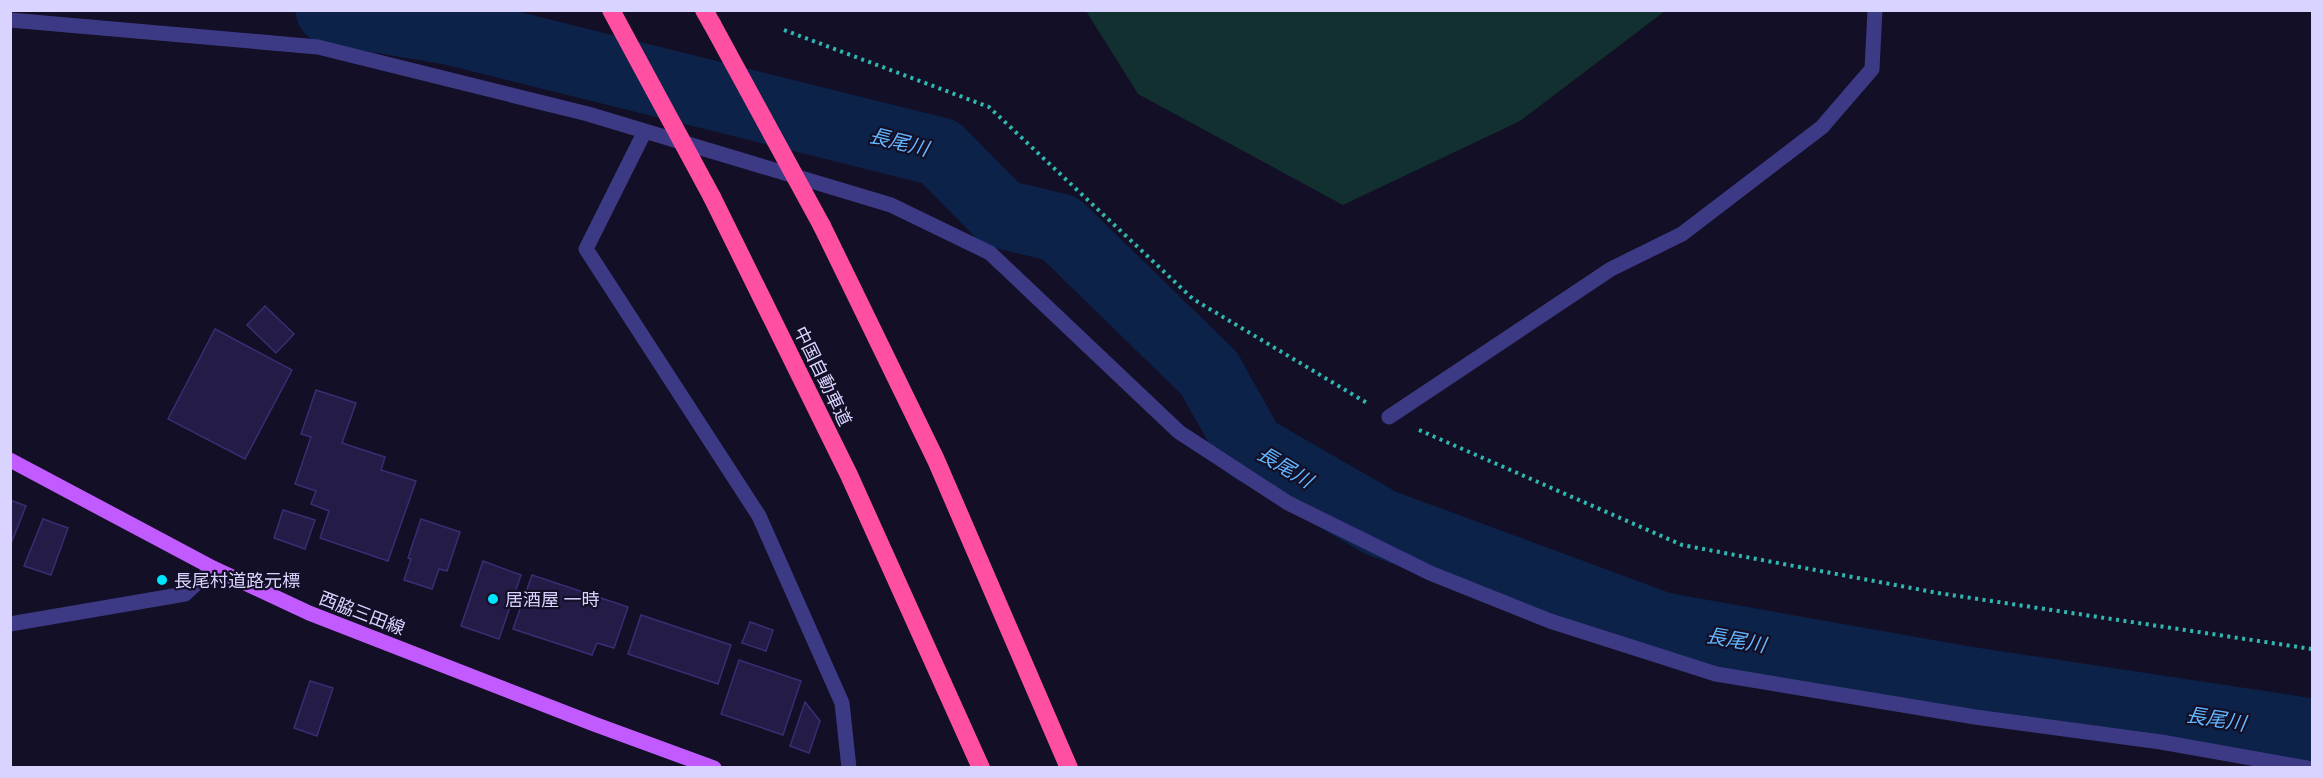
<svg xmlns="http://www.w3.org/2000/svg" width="2323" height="778" font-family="Roboto,'Noto Sans JP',sans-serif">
  <rect width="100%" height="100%" fill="#130f26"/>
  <path fill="#12302f" d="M1086,11H1665L1520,121L1343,205L1138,94Z"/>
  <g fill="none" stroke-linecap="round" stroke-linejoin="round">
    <path stroke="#0c2248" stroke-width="69" d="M330,10L453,31L940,152L1001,214L1060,228L1209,373L1251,448L1381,523L1663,627L1961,680L2312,733"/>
  </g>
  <path fill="#241b47" stroke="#3b2d73" stroke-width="1.5" d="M265,306L294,334L276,353L247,325Z
    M215,329L292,370L245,459L168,419Z
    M316,390L356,403L342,443L385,457L381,470L416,481L388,561L320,538L329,511L311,504L316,491L295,484L311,437L301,434Z
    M10,500L26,506L10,546Z
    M283,510L315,520L305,549L274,538Z
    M43,519L68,528L51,575L24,566Z
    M421,519L460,532L447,571L439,569L432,589L404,580L411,559L408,558Z
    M483,561L521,575L499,639L461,626Z
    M532,575L628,607L614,648L597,643L592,655L513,629Z
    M641,615L731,645L718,684L628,654Z
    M750,622L773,630L766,651L742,643Z
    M739,660L801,681L783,735L721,714Z
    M310,681L333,688L317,736L294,728Z
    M805,702L820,721L809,753L790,746Z"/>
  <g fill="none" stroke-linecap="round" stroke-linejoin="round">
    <path stroke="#2fb8b0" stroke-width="4" stroke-dasharray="3 4.5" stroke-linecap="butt" d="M784,30L989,107L1193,299L1367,403
      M1419,430L1682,545L1938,593L2312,649"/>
    <path stroke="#3d3a85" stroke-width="15" d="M10,20L318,47L588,114L891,205L990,253L1179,432L1288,503L1430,573L1550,621L1716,674L1975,717L2161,742L2307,768
      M645,131L586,249L759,516L842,703L849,768
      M1389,417L1611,269L1682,234L1822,127L1872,69L1875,10
      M10,624L185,594L213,568"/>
    <path stroke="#c25bff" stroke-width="15" d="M10,460L213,568L309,613L594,724L714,768"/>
    <path stroke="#ff4fa3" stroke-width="18" d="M704,10L712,24
      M712,197L849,475L981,768
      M822,226L936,460L1069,768"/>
    <path stroke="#ff4fa3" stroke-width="18" d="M611,10L712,197
      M712,24L822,226"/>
  </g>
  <g fill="#00e5ff" stroke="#130f26" stroke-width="2">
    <circle cx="162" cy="580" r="6"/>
    <circle cx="493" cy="599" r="6"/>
  </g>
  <g text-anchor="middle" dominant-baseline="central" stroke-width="4.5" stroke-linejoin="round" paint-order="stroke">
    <g font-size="18" fill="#d9d4ff" stroke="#130f26">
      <text transform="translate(823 376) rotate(64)">中国自動車道</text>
      <text transform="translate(362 613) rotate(21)">西脇三田線</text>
    </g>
    <g font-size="18" fill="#d9d4ff" stroke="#130f26" text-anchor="start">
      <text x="174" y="580">長尾村道路元標</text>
      <text x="505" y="599">居酒屋 一時</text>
    </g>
    <g font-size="20" font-style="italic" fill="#62b6ff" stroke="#130f26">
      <text transform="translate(899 142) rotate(14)">長尾川</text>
      <text transform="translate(1285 467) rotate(31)">長尾川</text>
      <text transform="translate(1736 640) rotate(10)">長尾川</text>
      <text transform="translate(2216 719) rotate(9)">長尾川</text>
    </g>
  </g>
  <rect width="2323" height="778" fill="none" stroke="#d9d4ff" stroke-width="24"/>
</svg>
